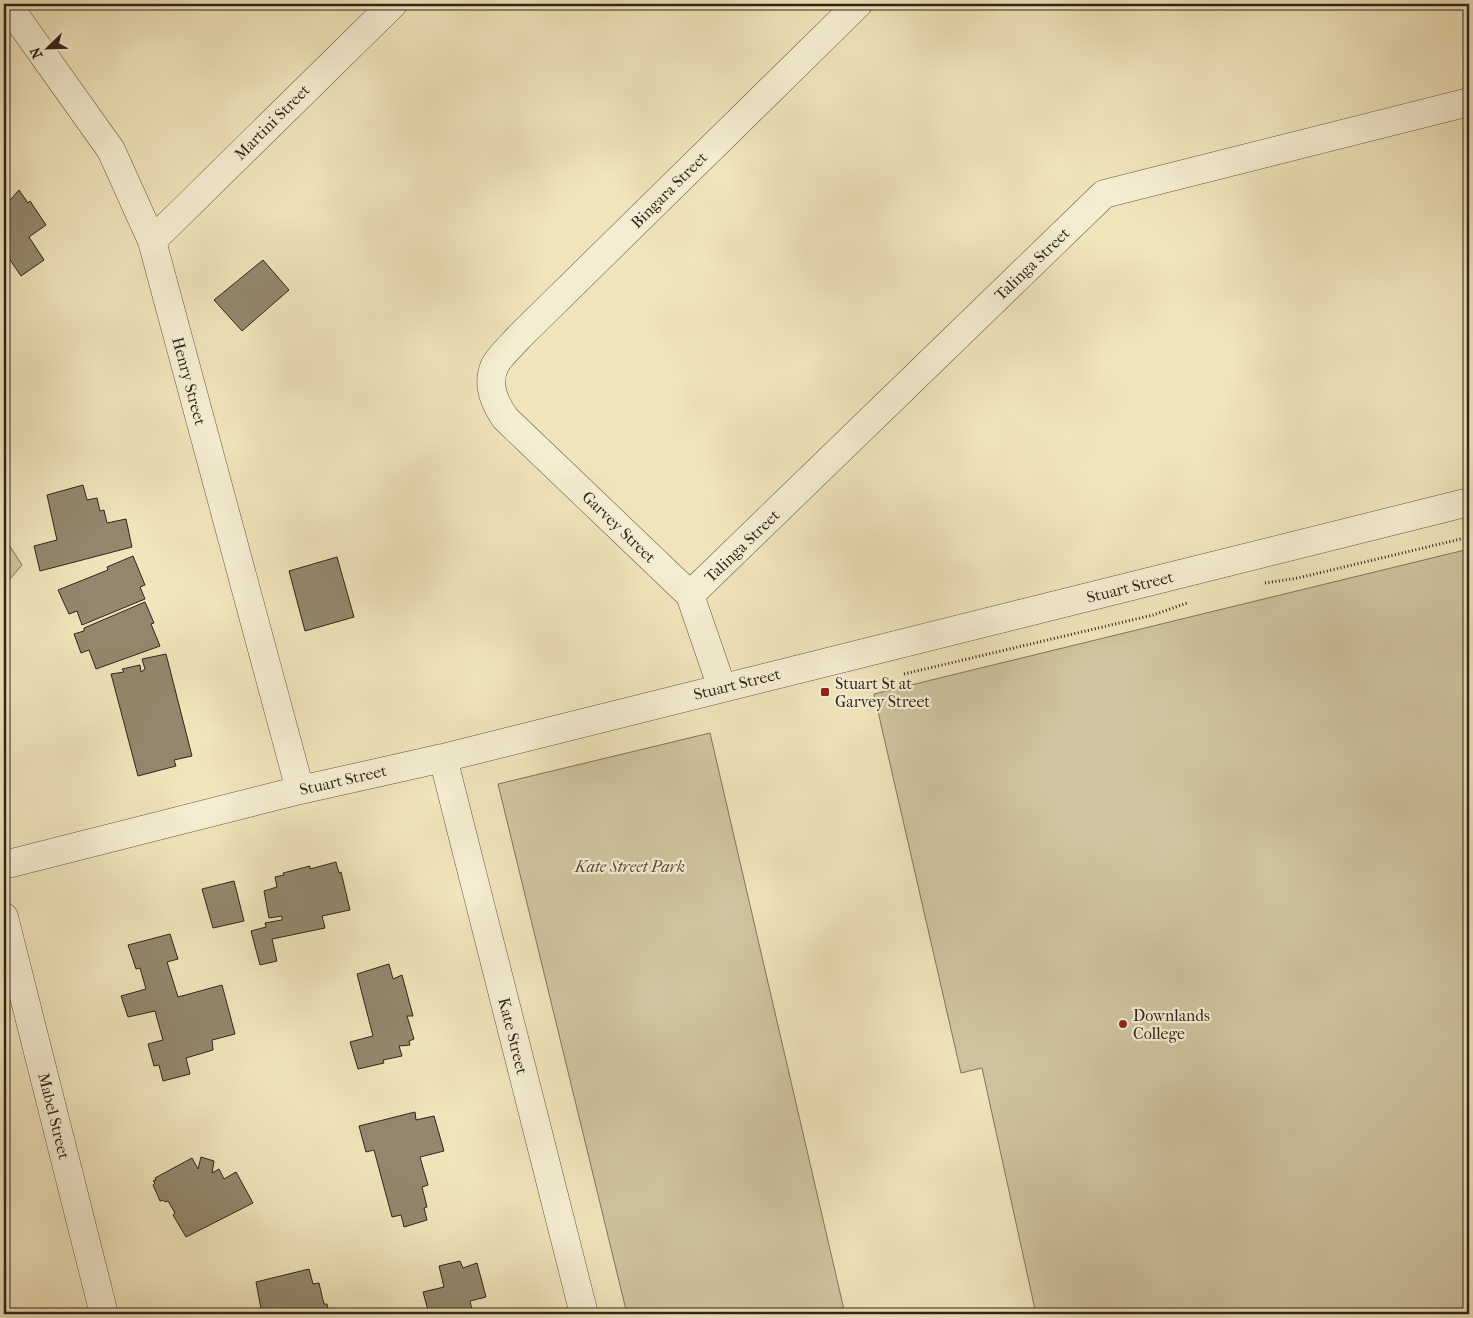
<svg xmlns="http://www.w3.org/2000/svg" width="1473" height="1318" font-family="'IM FELL French Canon',serif">
  <rect width="100%" height="100%" fill="#f0e4ba"/>
  <filter id="stains"><feTurbulence type="fractalNoise" baseFrequency=".004" numOctaves="4"/><feColorMatrix values="0 0 0 0 .2 0 0 0 0 .09 0 0 0 0 .02 0 0 0 .5 -.17"/></filter>
  <radialGradient id="worn" r=".72"><stop offset=".6" stop-color="#630" stop-opacity="0"/><stop offset="1" stop-color="#630" stop-opacity=".3"/></radialGradient>
  <path fill="#cfc49f" stroke="#7e745d" d="M4,537L22,565L4,586Z
    M1469,549V1314H1036L982,1068L961,1073L874,694Z
    M710,733L845,1314H627L498,784Z"/>
  <path fill="#93886e" stroke="#2e251b" d="M19,190L28,203L30,201L46,225L29,237L44,260L21,276L4,251V207Z
    M263,260L289,290L242,331L214,300Z
    M83,485L87,500L97,498L100,511L104,510L107,523L126,519L132,547L40,571L34,546L57,540L47,495Z
    M133,556L145,585L140,587L145,599L82,625L77,611L69,614L58,590L108,570L107,567Z
    M337,557L354,617L305,631L289,571Z
    M145,602L154,623L151,624L160,646L96,669L89,650L81,653L74,634L84,631V628Z
    M166,654L192,756L174,760L176,766L138,776L111,674L124,672L122,669L140,665L141,672L145,669L142,659Z
    M336,862L339,873L341,872L350,910L322,916L325,928L272,939L277,961L260,965L251,931L266,927L265,923L282,920V916L269,918L264,891L277,887L275,877L284,875L283,873L310,866V869Z
    M234,881L244,921L213,928L202,889Z
    M170,934L178,959L167,962L178,997L222,985L235,1034L212,1040L213,1050L186,1058L190,1074L163,1081L159,1065L154,1066L148,1044L163,1040L155,1011L128,1017L121,996L146,989L140,968L136,969L128,945Z
    M389,964L393,979L402,975L413,1016H407L414,1039L409,1041L410,1045L399,1046L402,1056L383,1060L384,1063L358,1069L350,1042L373,1036L357,974Z
    M415,1112L416,1120L434,1116L444,1151L420,1157L428,1185L422,1187L427,1207L424,1208L427,1220L404,1227L401,1215L392,1217L374,1150L366,1152L359,1126Z
    M201,1157L214,1161L212,1173L219,1169L224,1179L236,1172L253,1203L186,1237L173,1215L175,1213L168,1201L165,1202L163,1200L160,1201L153,1185L155,1183L153,1181L156,1180L155,1178L192,1158L198,1169Z
    M460,1261L463,1268L477,1263L486,1297L470,1301L473,1314H451V1313L445,1314H429L423,1292L444,1287L439,1266Z
    M309,1269L313,1284L319,1283L324,1304H327L329,1314H262L256,1282Z"/>
  <g fill="none" stroke-linecap="round" stroke-linejoin="round">
    <g stroke="#5e5543" stroke-width="29">
      <path id="minor" d="M7,4L111,150L152,241L300,790
        M152,241L393,4
        M690,595L1104,194L1469,102
        M722,688L690,595L505,418C494,402 486,384 495,365C499,357 513,344 519,337L858,4
        M443,758L584,1314
        M4,865L300,790L443,758L1469,502
        M4,917L104,1314"/>
    </g>
    <path stroke="#2e251b" stroke-width="3" stroke-dasharray="1 2.5" stroke-linecap="butt" d="M1265,583L1298,578L1469,537
      M904,674L1153,615L1187,603"/>
    <use href="#minor" stroke="#f5edd2" stroke-width="28"/>
  </g>
  <g fill="#8f2418" stroke="#f5edd2" stroke-width="2">
    <rect x="820" y="687" width="10" height="10" rx="2.5"/>
    <circle cx="1123" cy="1024" r="5"/>
  </g>
  <g text-anchor="middle" dominant-baseline="central" stroke-width="4.5" stroke-linejoin="round" paint-order="stroke">
    <g font-size="16" fill="#2e251b" stroke="#f5edd2">
      <text transform="translate(272 122) rotate(-45)">Martini Street</text>
      <text transform="translate(669 190) rotate(-45)">Bingara Street</text>
      <text transform="translate(1032 264) rotate(-44)">Talinga Street</text>
      <text transform="translate(189 381) rotate(75)">Henry Street</text>
      <text transform="translate(619 527) rotate(44)">Garvey Street</text>
      <text transform="translate(742 546) rotate(-44)">Talinga Street</text>
      <text transform="translate(1130 587) rotate(-14)">Stuart Street</text>
      <text transform="translate(737 684) rotate(-14)">Stuart Street</text>
      <text transform="translate(343 780) rotate(-13)">Stuart Street</text>
      <text transform="translate(513 1036) rotate(76)">Kate Street</text>
      <text transform="translate(54 1116) rotate(76)">Mabel Street</text>
    </g>
    <g font-size="16" fill="#2e251b" stroke="#f5edd2" text-anchor="start">
      <text x="835" y="683">Stuart St at<tspan x="835" dy="18">Garvey Street</tspan></text>
      <text x="1133" y="1015">Downlands<tspan x="1133" dy="18">College</tspan></text>
    </g>
    <g font-size="16" font-style="italic" fill="#564d3c" stroke="#f5edd2">
      <text x="630" y="866">Kate Street Park</text>
    </g>
  </g>
  <rect width="1473" height="1318" fill="none" stroke="#f0e4ba" stroke-width="20"/>
  <rect x="5" y="5" width="1463" height="1308" fill="none" stroke="#2e251b" stroke-width="2.5"/>
  <rect x="10" y="10" width="1453" height="1298" fill="none" stroke="#2e251b"/>
  <g transform="translate(48 48) rotate(247)" stroke="#f5edd2" stroke-width="4" paint-order="stroke">
  <path d="M0-4L9 19L0 12L-9 19Z" fill="#2e251b"/>
  <text y="-8" font-size="14" font-weight="bold" text-anchor="middle" fill="#2e251b">N</text>
  </g>
  <rect width="100%" height="100%" filter="url(#stains)"/>
  <rect width="100%" height="100%" fill="url(#worn)"/>
</svg>
